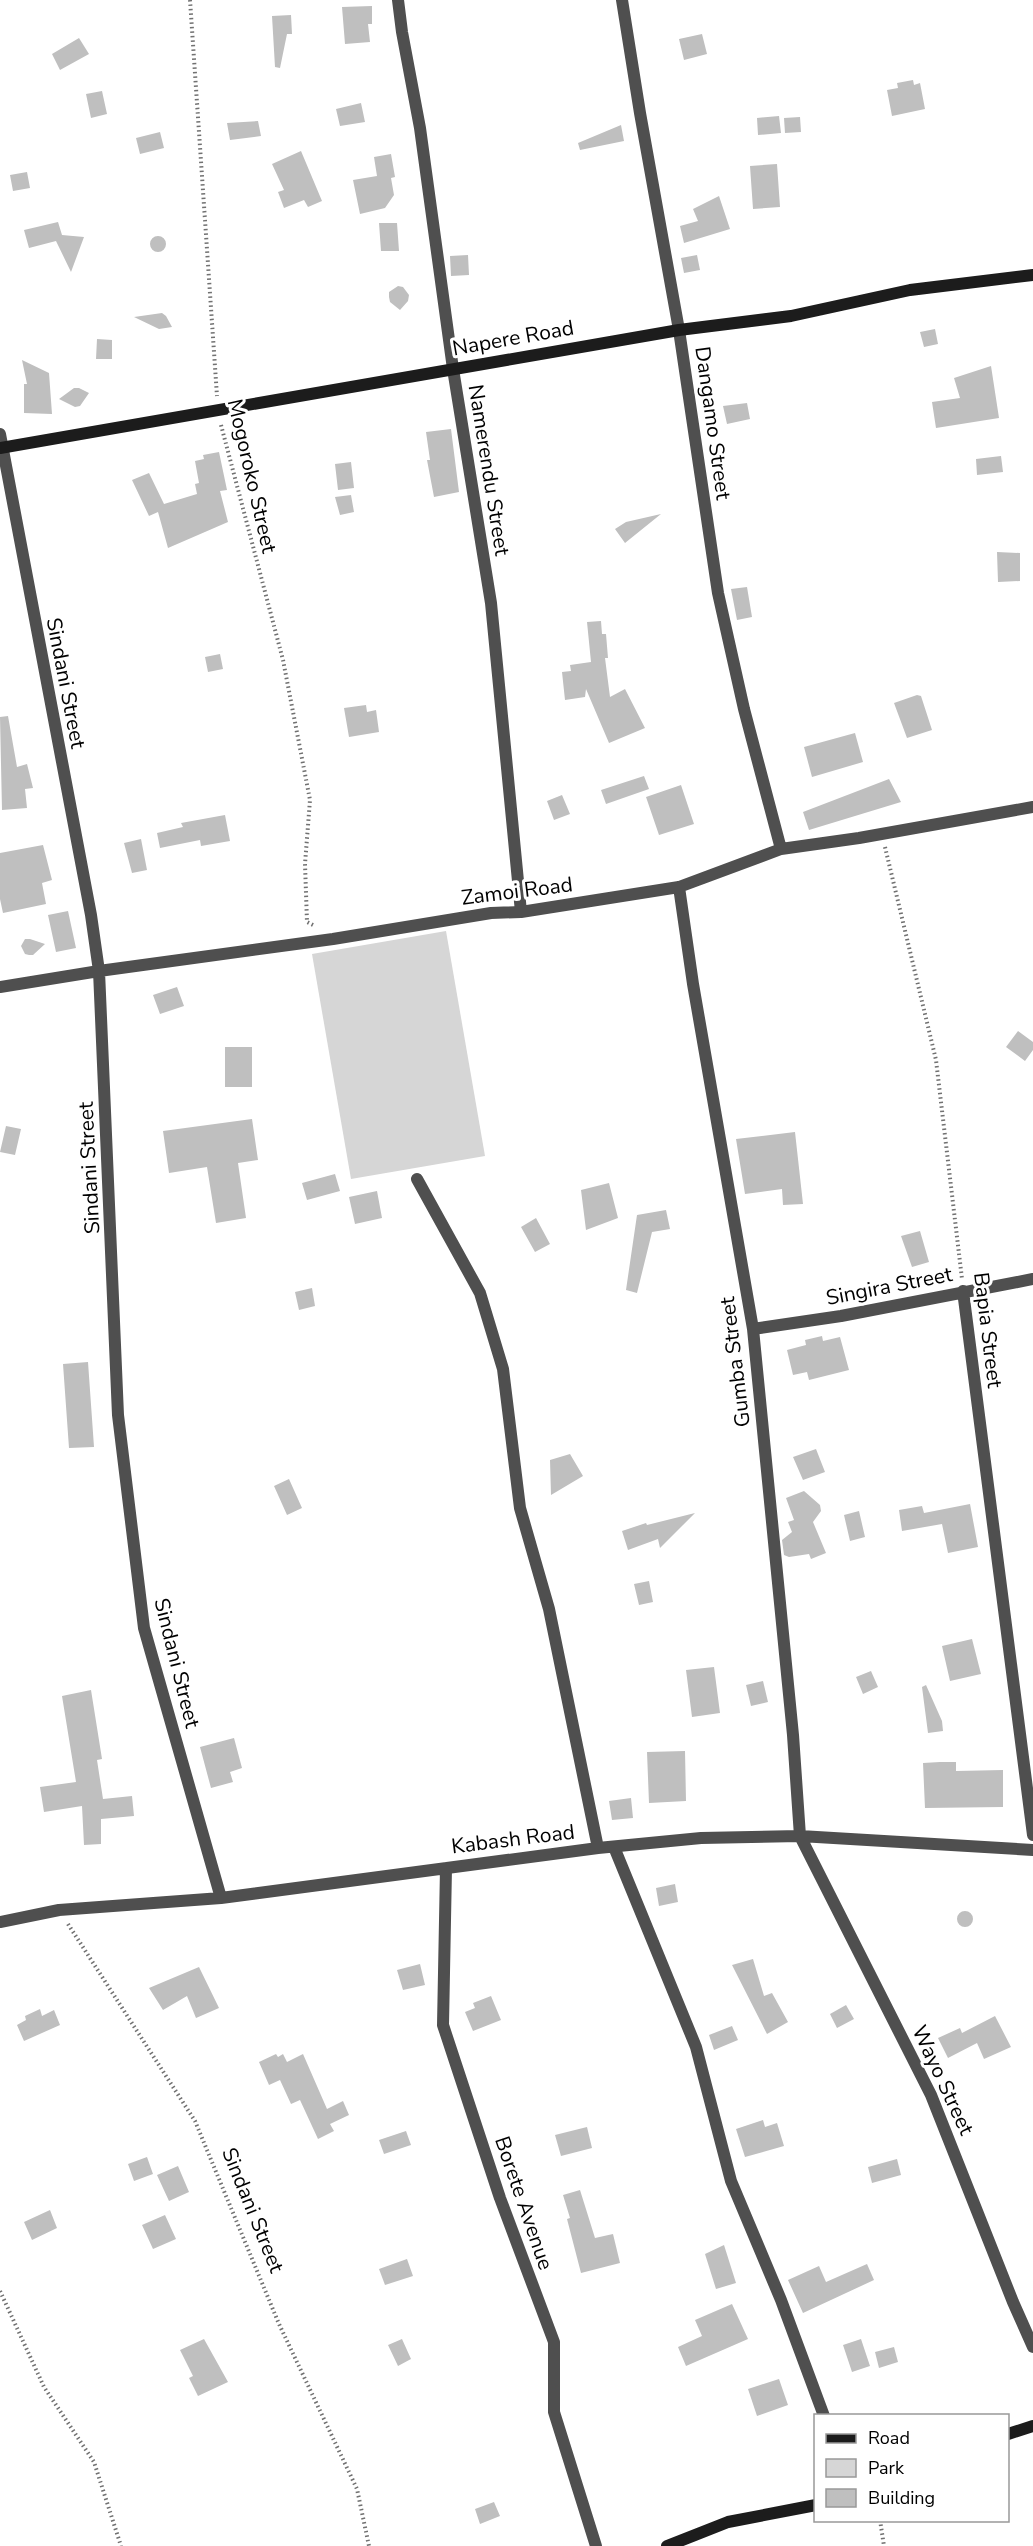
<svg xmlns="http://www.w3.org/2000/svg" width="1033" height="2546" font-family="'Nunito Sans',sans-serif">
  <rect width="100%" height="100%" fill="#fff"/>
  <path fill="#d6d6d6" d="M446,931L485,1156L351,1179L312,954Z"/>
  <path fill="#bfbfbf" d="M372,6V24H368L370,42L345,44L342,7Z
    M291,15L292,34H287L280,68L275,67L272,16Z
    M702,34L707,54L684,60L679,39Z
    M79,38L89,54L60,70L52,54Z
    M913,80L914,85L920,83L925,109L892,116L887,90L898,88L897,83Z
    M102,91L107,114L91,118L86,94Z
    M361,103L365,122L340,126L336,109Z
    M779,116L781,133L758,135L757,118Z
    M800,117L801,132L785,133L784,118Z
    M258,121L261,136L230,140L227,123Z
    M621,125L624,141L580,150L578,143Z
    M160,132L164,148L140,154L136,138Z
    M301,151L322,201L308,207L304,200L284,208L278,192L284,190L272,164Z
    M391,154L395,177L391,178L394,195L385,208L360,214L353,180L377,176L374,157Z
    M777,164L780,207L753,209L750,166Z
    M27,172L30,188L13,191L10,175Z
    M719,196L730,229L684,243L680,226L698,221L693,209Z
    M58,222L62,235L84,237L71,272L56,241L29,248L24,230Z
    M379,223H397L399,251H381Z
    M150 244a8 8 0 1 1 16 0a8 8 0 1 1-16 0Z
    M468,255L469,275L451,276L450,256Z
    M697,255L700,270L684,273L681,258Z
    M398,286L403,287L409,295L408,301L400,310L390,302L389,297V292Z
    M162,313L166,316L172,327L159,329L134,317Z
    M935,329L938,344L924,347L920,332Z
    M97,339L112,340V359H96Z
    M22,360L49,373L52,414L24,413V384H27Z
    M991,366L999,418L936,428L932,402L960,398L954,378Z
    M74,388H79L89,393L80,406L75,407L59,399Z
    M747,403L750,419L727,424L723,406Z
    M451,429L459,492L434,497L427,460H430L426,432Z
    M219,452L227,490L220,491L228,522L168,548L158,512L149,516L132,480L149,473L164,504L197,494L195,484L199,483L195,461L204,459L203,455Z
    M1001,456L1003,472L977,475L976,459Z
    M351,462L354,488L338,490L335,464Z
    M351,495L354,512L340,515L335,497Z
    M661,514L625,543L615,529L626,522Z
    M997,552L1020,553V581L998,582Z
    M747,587L752,617L737,620L731,589Z
    M601,621L602,634H606L608,658H605L610,697L625,689L645,728L609,743L586,689L585,697L565,700L562,672L571,671L570,665L591,662L587,622Z
    M220,654L223,669L208,672L205,657Z
    M917,695L921,696L932,730L907,738L894,703Z
    M366,705L367,712L376,710L379,732L349,737L344,708Z
    M8,716L17,767L27,764L33,788L25,789L27,808L2,810L0,717Z
    M855,733L863,762L812,777L804,747Z
    M644,776L649,789L606,804L601,790Z
    M889,779L901,802L809,830L803,812Z
    M681,785L694,824L659,835L646,797Z
    M562,795L570,814L554,820L547,801Z
    M225,815L230,841L201,846L200,840L160,848L157,833L183,827L181,823Z
    M141,839L147,870L132,873L124,843Z
    M43,845L52,880L42,883L46,904L3,913L0,899V853Z
    M68,911L76,948L56,952L48,915Z
    M25,939H30L45,944L33,955H29L25,954L21,946Z
    M177,987L184,1006L160,1014L153,995Z
    M1018,1031L1033,1042V1050L1025,1061L1006,1047Z
    M225,1047H252V1087H225Z
    M252,1119L258,1160L238,1163L246,1218L216,1223L207,1167L169,1173L163,1131Z
    M6,1126L21,1129L15,1155L0,1152Z
    M795,1132L803,1204L783,1205L782,1189L745,1194L736,1139Z
    M335,1174L340,1191L307,1200L302,1183Z
    M609,1183L618,1218L586,1230L581,1190Z
    M377,1191L382,1218L355,1224L349,1197Z
    M666,1210L670,1229L652,1232L637,1293L626,1290L637,1215Z
    M536,1218L550,1244L535,1252L521,1227Z
    M920,1231L929,1262L912,1267L901,1236Z
    M312,1288L315,1306L299,1310L295,1292Z
    M822,1336L823,1341L840,1337L849,1370L809,1380L807,1372L793,1375L787,1350L806,1345L805,1340Z
    M88,1362L94,1447L69,1448L63,1364Z
    M816,1449L825,1472L803,1480L793,1457Z
    M570,1454L583,1476L551,1495L550,1460Z
    M289,1479L302,1508L287,1515L274,1486Z
    M804,1491L820,1505L821,1511L813,1522L826,1553L811,1559L809,1554L789,1557L784,1555L782,1540L792,1532L788,1522L794,1520L786,1498Z
    M970,1504L978,1547L948,1553L942,1524L902,1531L899,1510L922,1506L924,1513Z
    M859,1511L865,1537L850,1541L844,1515Z
    M695,1513L660,1548L658,1539L628,1550L622,1531L646,1523L647,1525Z
    M649,1581L653,1602L639,1605L634,1584Z
    M972,1639L981,1674L950,1681L942,1646Z
    M714,1667L720,1713L692,1717L686,1670Z
    M871,1671L878,1687L863,1694L856,1677Z
    M763,1681L768,1702L751,1706L746,1685Z
    M926,1685L942,1721L943,1731L928,1733L922,1687Z
    M91,1690L102,1759L97,1760L103,1799L132,1796L134,1816L101,1819V1844L84,1845L82,1806L44,1812L40,1787L76,1782L62,1696Z
    M234,1738L242,1768L230,1772L233,1782L211,1788L200,1747Z
    M685,1751L686,1801L649,1803L647,1752Z
    M940,1762H956V1771L1003,1770V1807L925,1808L923,1763Z
    M631,1798L633,1818L612,1820L609,1801Z
    M675,1884L678,1902L659,1906L656,1888Z
    M957 1919a8 8 0 1 1 16 0a8 8 0 1 1-16 0Z
    M753,1959L764,1996L772,1993L788,2022L767,2034L732,1965Z
    M420,1964L425,1985L403,1990L397,1970Z
    M199,1967L219,2008L196,2018L187,1996L163,2010L149,1988Z
    M491,1996L501,2020L473,2031L465,2012L475,2008L473,2003Z
    M846,2005L854,2019L837,2028L830,2014Z
    M40,2009L42,2016L54,2010L60,2025L24,2041L17,2025L26,2020L25,2016Z
    M995,2016L1011,2047L984,2059L977,2043L948,2058L938,2038L960,2028L962,2033Z
    M732,2026L738,2040L714,2050L709,2035Z
    M276,2054L278,2057L283,2054L287,2062L303,2054L327,2109L343,2101L349,2115L330,2124L334,2131L318,2139L300,2100L291,2104L280,2080L269,2085L259,2062Z
    M763,2120L765,2127L777,2123L784,2146L745,2157L736,2129Z
    M587,2127L592,2148L561,2156L555,2135Z
    M406,2131L411,2145L384,2154L379,2140Z
    M147,2157L153,2174L134,2181L128,2164Z
    M897,2159L901,2175L872,2183L868,2167Z
    M178,2166L189,2192L169,2201L157,2175Z
    M580,2190L595,2238L613,2234L620,2263L581,2273L567,2219L570,2218L563,2195Z
    M50,2210L57,2228L32,2240L24,2222Z
    M165,2215L176,2239L153,2249L142,2225Z
    M724,2245L736,2283L716,2289L705,2254Z
    M407,2259L413,2276L385,2285L379,2269Z
    M867,2264L874,2280L803,2313L788,2280L819,2266L826,2282Z
    M732,2304L748,2339L686,2366L678,2347L702,2336L695,2320Z
    M204,2339L228,2382L198,2396L189,2378L193,2376L180,2350Z
    M402,2339L411,2359L398,2366L388,2345Z
    M861,2339L870,2366L852,2372L843,2345Z
    M894,2347L898,2362L879,2368L875,2352Z
    M779,2379L788,2405L757,2416L748,2389Z
    M494,2502L500,2516L480,2524L475,2509Z"/>
  <g fill="none" stroke-linecap="round" stroke-linejoin="round">
    <path stroke="#717171" stroke-width="4" stroke-dasharray="1.5 3" stroke-linecap="butt" d="M190,0L217,396
      M221,425L283,660L310,800L305,864L307,922L313,925
      M885,847L936,1060L962,1279
      M68,1924L195,2121L279,2324L357,2489L369,2546
      M0,2291L44,2387L94,2462L121,2546
      M880,2520L884,2546"/>
    <path stroke="#4f4f4f" stroke-width="12" d="M398,0L402,32L420,128L453,369L491,603L521,912
      M622,0L640,113L679,330L718,593L744,709L781,849
      M0,434L91,915L99,971L118,1415L144,1628L221,1898
      M679,887L693,984L753,1329L793,1735L800,1836L931,2095L1013,2302L1033,2347
      M0,987L99,971L333,939L491,913L521,912L679,887L781,849L859,838L1033,807
      M417,1179L480,1293L503,1369L520,1508L549,1609L598,1848
      M963,1291L1033,1835
      M753,1329L841,1316L1033,1279
      M614,1847L696,2047L731,2181L781,2300L824,2416
      M446,1868L443,2025L500,2198L554,2342V2412L596,2546
      M0,1922L59,1910L221,1898L598,1848L701,1838L800,1836L1033,1850"/>
    <path stroke="#1c1c1c" stroke-width="12" d="M0,448L679,330L791,316L910,290L1033,275
      M1008,2434L1033,2426
      M667,2546L728,2522L816,2505"/>
  </g>
  <g text-anchor="middle" dominant-baseline="central" stroke-width="6" stroke-linejoin="round" paint-order="stroke">
    <g font-size="21" fill="#000" stroke="#fff">
      <text transform="translate(513 338) rotate(-10)">Napere Road</text>
      <text transform="translate(713 423) rotate(82)">Dangamo Street</text>
      <text transform="translate(489 470) rotate(81)">Namerendu Street</text>
      <text transform="translate(252 476) rotate(77)">Mogoroko Street</text>
      <text transform="translate(66 683) rotate(79)">Sindani Street</text>
      <text transform="translate(517 891) rotate(-7)">Zamoi Road</text>
      <text transform="translate(89 1168) rotate(-93)">Sindani Street</text>
      <text transform="translate(889 1286) rotate(-11)">Singira Street</text>
      <text transform="translate(988 1330) rotate(83)">Bapia Street</text>
      <text transform="translate(735 1362) rotate(-97)">Gumba Street</text>
      <text transform="translate(177 1663) rotate(76)">Sindani Street</text>
      <text transform="translate(513 1839) rotate(-7)">Kabash Road</text>
      <text transform="translate(943 2080) rotate(65)">Wayo Street</text>
      <text transform="translate(524 2203) rotate(71)">Borete Avenue</text>
      <text transform="translate(253 2210) rotate(68)">Sindani Street</text>
    </g>
  </g>
  <rect x="814" y="2414" width="195" height="108" fill="#ffffff" stroke="#999999" stroke-width="1.5"/>
  <rect x="826" y="2434" width="30" height="9" fill="#1c1c1c" stroke="#999999" stroke-width="1.5"/>
  <text x="868" y="2444" font-size="18" fill="#000000">Road</text>
  <rect x="826" y="2459" width="30" height="18" fill="#d6d6d6" stroke="#999999" stroke-width="1.5"/>
  <text x="868" y="2474" font-size="18" fill="#000000">Park</text>
  <rect x="826" y="2489" width="30" height="18" fill="#bfbfbf" stroke="#999999" stroke-width="1.5"/>
  <text x="868" y="2504" font-size="18" fill="#000000">Building</text>
</svg>
